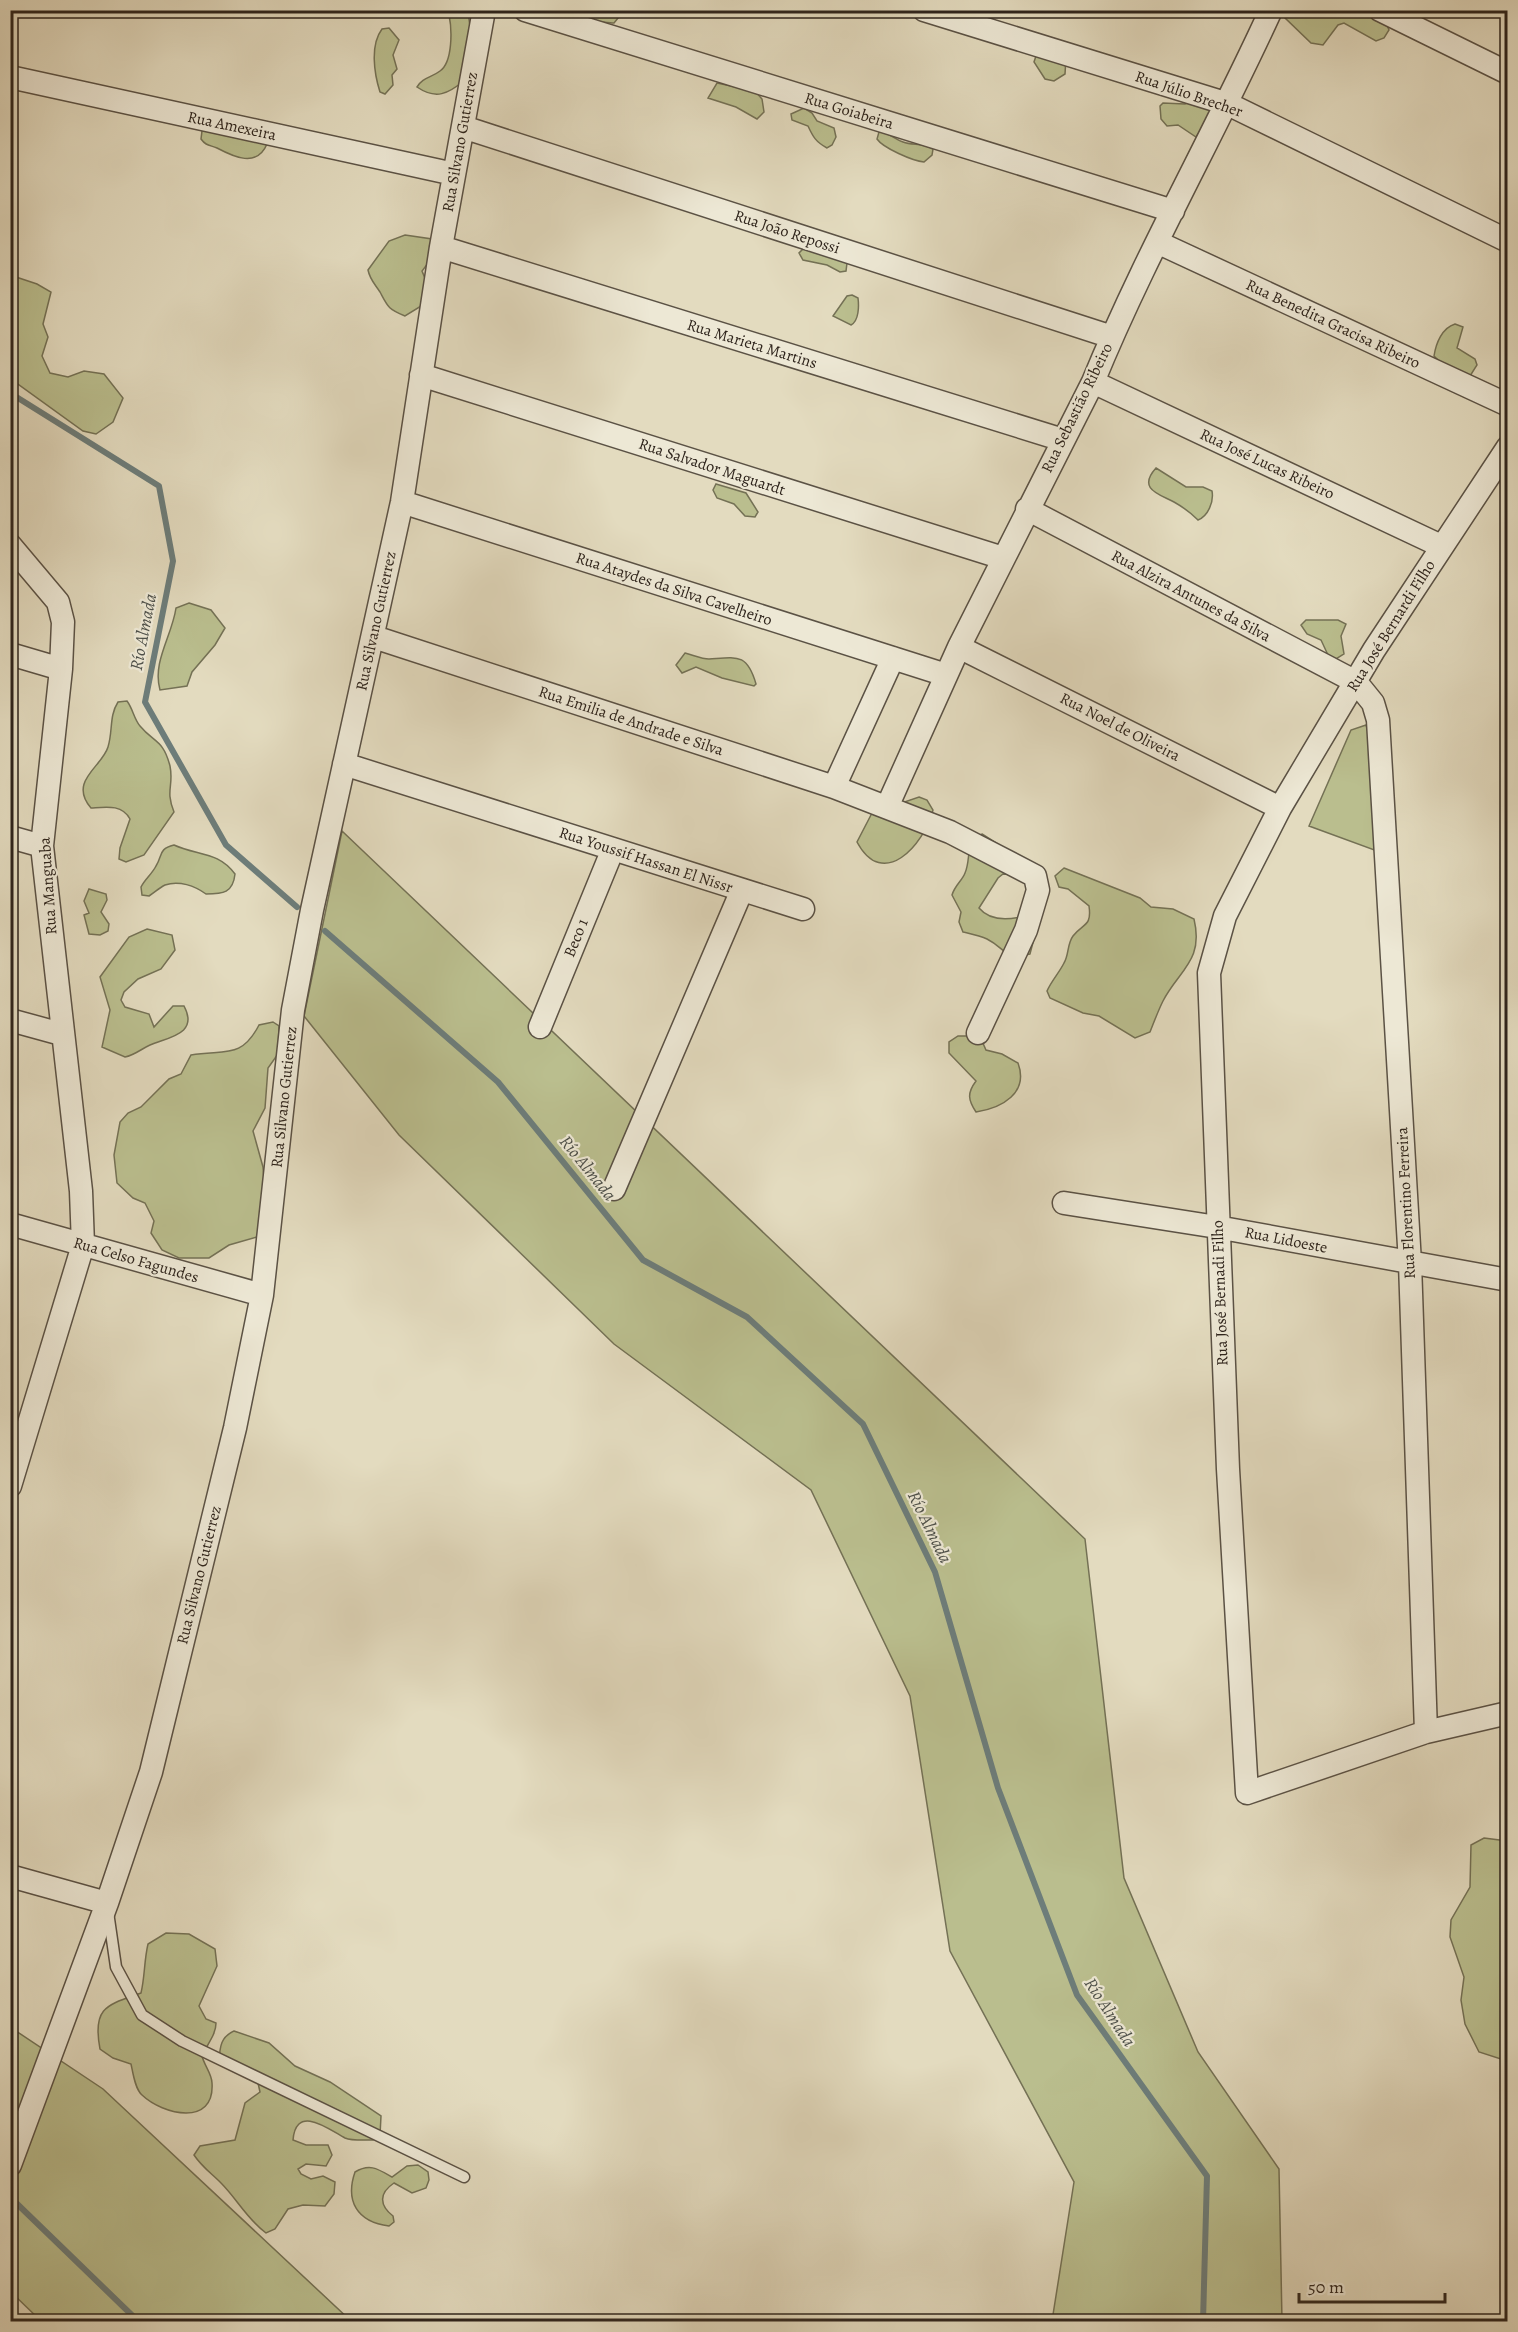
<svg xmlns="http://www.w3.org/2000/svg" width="1518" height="2332" font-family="Alegreya,serif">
  <rect width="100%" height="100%" fill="#e3dbbf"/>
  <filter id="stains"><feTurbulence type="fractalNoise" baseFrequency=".00333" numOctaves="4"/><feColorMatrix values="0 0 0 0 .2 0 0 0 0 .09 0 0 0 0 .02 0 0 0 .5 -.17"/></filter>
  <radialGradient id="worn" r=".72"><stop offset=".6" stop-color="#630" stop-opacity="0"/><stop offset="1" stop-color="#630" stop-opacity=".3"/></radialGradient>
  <path fill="#babe8e" stroke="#747155" stroke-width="1.5" d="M1349,10L1356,14L1367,13L1386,23L1389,30L1384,38L1376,41L1344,23L1338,25L1323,45L1311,43L1282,15L1281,11Z
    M442,11H468L470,27L465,80C448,94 436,100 417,87C423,77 431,78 440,71C453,62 452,29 449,15Z
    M578,11H641L623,12L614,23C601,22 585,22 578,11Z
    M389,28L399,40L393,55L397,69L392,75L393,85L385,94L380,92C374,73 370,45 382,29Z
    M1037,53L1066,58L1065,74L1054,81L1045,79L1034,62Z
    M717,83L755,91L762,99L764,112L757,119L736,107L708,98Z
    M1194,100L1212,104L1210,117L1196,137L1178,125L1167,126L1161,119L1160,106L1163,103L1185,104Z
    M804,108L812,113L817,121L834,128L836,137L832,145L827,148C816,142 813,137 808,126L792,120L791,114Z
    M208,126L267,144C257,168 234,157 217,148C210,145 206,146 201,139L202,131Z
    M879,132C889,132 894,139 903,142C913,146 922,142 933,149L932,155L924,162C913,161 883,148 877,139Z
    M405,235L432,239V258L422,271L427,283L426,303L405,316C388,309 388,307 380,292C375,284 370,280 368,270L389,241Z
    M804,248L842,255L847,263L846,271L840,272L827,265L803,260L799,253Z
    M10,275L37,284L51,292L43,324L48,337L42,356L50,373L68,377L84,371L104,374L123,398L113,422L96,434L83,431L11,379Z
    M852,295L858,298C859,306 859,321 851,325L833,316L847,296Z
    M1455,324L1463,327L1457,348L1475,359L1477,365L1470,376L1441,363L1434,356C1436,343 1442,328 1455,324Z
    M1156,468L1186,487H1203L1212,491C1214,502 1208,516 1198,520C1191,513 1183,507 1174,502C1159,494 1137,489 1156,468Z
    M716,484L746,493L758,512L755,517L745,516L734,504L717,498L713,490Z
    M189,603L211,610L225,628L215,645L192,672L187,686L160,690C152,662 172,636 176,608Z
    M1306,620H1338L1346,624L1341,636L1344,654L1336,659L1328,655L1321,640L1307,634L1301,625Z
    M685,653C693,655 702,659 709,659C737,657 747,653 756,684L754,686L722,678L696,667L682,673L676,665Z
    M127,701C133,709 134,719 140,726C154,743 163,739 170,766C174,786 165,790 174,812L144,855L126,862L119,859L120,848L130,819C122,804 106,807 91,808C68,781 102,767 108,747C113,731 109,716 118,702Z
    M1366,725L1375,756L1377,851L1309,826L1351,730Z
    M919,797L927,800L933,810C924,845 883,891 857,842L872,813Z
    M342,831L1085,1539L1124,1878L1198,2052L1279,2169L1282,2321H1052L1074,2182L950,1951L910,1696L811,1490L614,1344L399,1135L304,1016Z
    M982,834L1015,855L1016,875L1003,874L998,878L979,908C989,920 1006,920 1020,917L1036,931L1030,954C1004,961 1007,949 987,939C980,936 971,934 963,932L959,922L961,912L952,895C955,885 962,881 965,873C970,862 967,849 973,838Z
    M174,845C198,856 218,851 235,874C233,893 223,894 206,894C195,886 179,880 165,885C159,888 154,893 149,896L142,895L141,887C145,879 152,874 156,866C163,855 158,849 174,845Z
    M1064,868L1140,898L1151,907L1173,909L1194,919C1204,961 1179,970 1163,1001C1158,1011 1154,1022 1150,1032L1135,1038L1099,1016L1083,1013L1050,998L1047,991C1052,980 1059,973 1064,963C1069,955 1067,944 1073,936C1083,923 1092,927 1089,906L1068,889L1059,887L1055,876Z
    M89,889L106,894L107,900L101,912L109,924L108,931L100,935L89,934L84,915L89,913L84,901Z
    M147,929L172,935L175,950L161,969L138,979L124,992L121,1000L125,1007L149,1014L154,1027L173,1006H184C199,1034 169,1037 150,1045C141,1049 135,1055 125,1057L102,1047L110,1010L100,977L129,937Z
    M273,1022L279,1026L278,1054L268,1068L265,1108L253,1131L263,1167L267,1214L257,1237L229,1245L209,1258H179L162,1250L151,1233L154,1221L145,1203L133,1198L117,1183L114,1155L120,1122L128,1113L141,1107L169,1079L181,1074L191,1055C224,1049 241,1060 259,1025Z
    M958,1036H970L982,1041L986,1050L1002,1054L1018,1063C1029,1093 1002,1108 976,1112C968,1100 967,1093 976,1081L949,1053V1042Z
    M1484,1838L1507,1841V2061L1479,2052L1465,2024L1461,2000L1464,1977L1450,1937L1451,1920L1470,1887L1471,1845Z
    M166,1933L189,1934L215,1949L217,1966L199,2006L206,2019L216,2023C216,2035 207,2044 202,2056C204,2065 212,2074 212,2083C215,2127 163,2115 142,2095C135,2089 133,2073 131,2064L113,2058L100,2049C92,2007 107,2005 141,1993C145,1976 144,1961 148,1944Z
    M10,2027L103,2089L351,2321H41L11,2292Z
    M234,2031L269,2043L295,2066L330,2082L381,2116L380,2135L373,2140C365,2140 352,2141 345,2138C330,2130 296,2103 293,2140L306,2145H328L332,2155L326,2166L306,2164L298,2169L301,2174L311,2179L323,2176L335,2182L334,2194L325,2206L303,2205L288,2209L275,2229L266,2233C247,2219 237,2199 221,2183C211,2173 202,2167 194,2155L200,2146L235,2140L245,2103L260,2092L258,2083L219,2060C220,2046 221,2037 234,2031Z
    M418,2165L428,2172L429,2180L426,2188L412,2193L394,2183C379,2193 379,2205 393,2216L394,2222L389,2226C357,2222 345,2201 355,2172C370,2163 378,2169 392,2177L407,2166Z"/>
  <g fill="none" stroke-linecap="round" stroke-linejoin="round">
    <path stroke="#6d7d7a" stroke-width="6" d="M10,393L159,486L173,561L145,702L226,845L297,907
      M325,931L498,1082L643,1260L747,1317L863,1424L935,1572L998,1788L1077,1995L1207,2176L1203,2322
      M10,2197L139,2322"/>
    <g stroke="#5b5245" stroke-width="13">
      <path id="lane" d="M108,1912L116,1967L142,2015L182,2041L464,2177"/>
    </g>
    <g stroke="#5b5245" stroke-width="25">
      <path id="street" d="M525,10L1173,211
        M924,10L1228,104L1508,241
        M1380,10L1508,73
        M10,77L454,174
        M463,127L1112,337
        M1159,243L1508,405
        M441,247L1063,440
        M421,375L1003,558
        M1093,382L1441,546
        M1508,447L1374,650L1280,808L1225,916L1209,973L1228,1469L1247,1793L1426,1732L1508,1713
        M402,502L946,675
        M1027,509L1356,682L1373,703L1378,720L1410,1263L1426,1732
        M10,545L58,602L63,622L61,669L42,846L81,1191L83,1245L10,1486
        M374,637L834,787L950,832L1035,876L1038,890L1026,930L978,1033
        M959,647L1280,808
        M10,654L61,669
        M344,764L803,909
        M834,787L893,658
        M887,807L959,647L1093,382C1145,255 1214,135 1271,10
        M10,837L42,846
        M10,1020L61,1034
        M540,1027L613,849
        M614,1189L742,890
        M1064,1203L1217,1227L1508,1280
        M10,1224L262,1295
        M10,1876L107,1903
        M10,2165L107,1903L151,1772L235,1428L262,1295L293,1010L312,910L402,502L441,247L484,10"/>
    </g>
    <use href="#lane" stroke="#ede8d5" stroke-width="10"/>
    <use href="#street" stroke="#ede8d5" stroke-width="22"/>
  </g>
  <g text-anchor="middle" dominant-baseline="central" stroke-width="4.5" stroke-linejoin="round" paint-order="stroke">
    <g font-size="16" fill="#2e241c" stroke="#ede8d5">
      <text transform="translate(1189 94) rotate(19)">Rua Júlio Brecher</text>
      <text transform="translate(849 111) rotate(17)">Rua Goiabeira</text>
      <text transform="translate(232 126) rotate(12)">Rua Amexeira</text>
      <text transform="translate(460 142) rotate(-80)">Rua Silvano Gutierrez</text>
      <text transform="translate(787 232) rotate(18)">Rua João Repossi</text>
      <text transform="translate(1333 324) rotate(25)">Rua Benedita Gracisa Ribeiro</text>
      <text transform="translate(752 344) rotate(17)">Rua Marieta Martins</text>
      <text transform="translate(1077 408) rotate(-64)">Rua Sebastião Ribeiro</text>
      <text transform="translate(1267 464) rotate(25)">Rua José Lucas Ribeiro</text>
      <text transform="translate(712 467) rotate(18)">Rua Salvador Maguardt</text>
      <text transform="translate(674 589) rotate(18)">Rua Ataydes da Silva Cavelheiro</text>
      <text transform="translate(1191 596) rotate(28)">Rua Alzira Antunes da Silva</text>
      <text transform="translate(376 621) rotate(-78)">Rua Silvano Gutierrez</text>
      <text transform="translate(1391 626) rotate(-58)">Rua José Bernardi Filho</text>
      <text transform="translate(631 721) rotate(18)">Rua Emilia de Andrade e Silva</text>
      <text transform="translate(1120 727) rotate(27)">Rua Noel de Oliveira</text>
      <text transform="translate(646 860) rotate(18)">Rua Youssif Hassan El Nissr</text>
      <text transform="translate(48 886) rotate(-94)">Rua Manguaba</text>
      <text transform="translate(576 938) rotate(-68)">Beco 1</text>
      <text transform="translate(284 1097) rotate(-84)">Rua Silvano Gutierrez</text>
      <text transform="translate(1406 1203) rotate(-93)">Rua Florentino Ferreira</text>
      <text transform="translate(1286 1240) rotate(11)">Rua Lidoeste</text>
      <text transform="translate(136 1260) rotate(16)">Rua Celso Fagundes</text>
      <text transform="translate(1220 1293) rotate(-92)">Rua José Bernadi Filho</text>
      <text transform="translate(199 1575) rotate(-76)">Rua Silvano Gutierrez</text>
    </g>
    <g font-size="18" font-style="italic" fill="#4e514b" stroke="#ede8d5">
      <text transform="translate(143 632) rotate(-79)">Río Almada</text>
      <text transform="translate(588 1168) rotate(51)">Río Almada</text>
      <text transform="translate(930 1527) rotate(64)">Río Almada</text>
      <text transform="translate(1110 2012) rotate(57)">Río Almada</text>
    </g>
  </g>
  <rect width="1518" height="2332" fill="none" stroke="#e3dbbf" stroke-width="36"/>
  <rect x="12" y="12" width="1494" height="2308" fill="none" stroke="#2e241c" stroke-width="3"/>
  <rect x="18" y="18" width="1482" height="2296" fill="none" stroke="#2e241c" stroke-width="1.5"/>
  <path d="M1299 2293v9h146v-9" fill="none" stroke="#2e241c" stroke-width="3"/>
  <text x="1308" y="2293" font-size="18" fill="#2e241c" stroke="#ede8d5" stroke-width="4.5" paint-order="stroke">50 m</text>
  <rect width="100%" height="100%" filter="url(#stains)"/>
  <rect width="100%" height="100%" fill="url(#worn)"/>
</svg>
